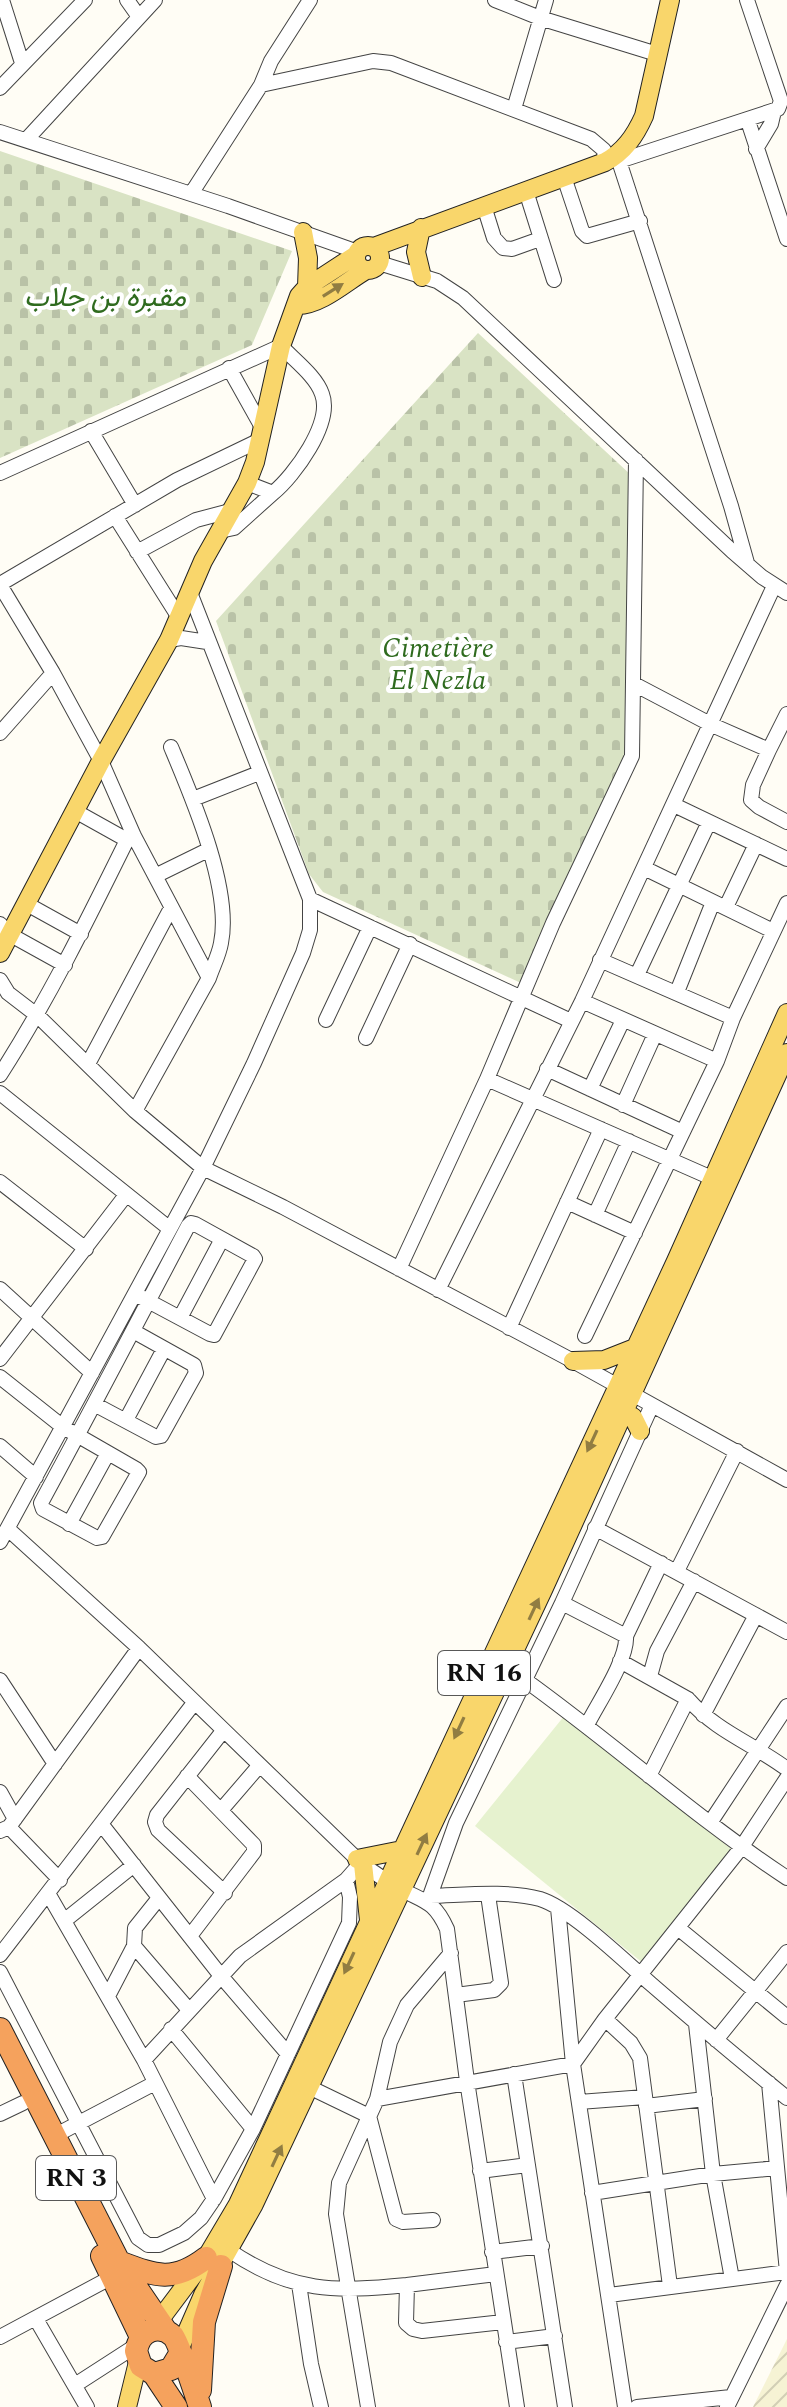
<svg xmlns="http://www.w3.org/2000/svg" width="787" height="2407" font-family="Spectral,Vazirmatn,serif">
  <defs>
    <pattern id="farmland-furrows" width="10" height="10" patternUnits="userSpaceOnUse" patternTransform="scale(2)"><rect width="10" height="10" fill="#f6f3d4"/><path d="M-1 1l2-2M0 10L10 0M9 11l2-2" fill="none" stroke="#d2cfb5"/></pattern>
    <pattern id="cemetery-stones" width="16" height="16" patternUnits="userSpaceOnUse" patternTransform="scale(2)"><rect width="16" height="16" fill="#d9e3c4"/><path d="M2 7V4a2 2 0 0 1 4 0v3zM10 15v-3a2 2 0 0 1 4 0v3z" fill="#b9c2a7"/></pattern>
  </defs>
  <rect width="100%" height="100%" fill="#fffdf5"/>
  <path fill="url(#farmland-furrows)" d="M787,2339V2407H753Z"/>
  <path fill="url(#cemetery-stones)" d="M0,151L292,251L252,345L0,458Z
    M478,333L632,476L629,753L521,983L323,892L309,874L216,621Z"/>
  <path fill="#e6f2cf" d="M565,1715L735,1852L644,1964L475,1826Z"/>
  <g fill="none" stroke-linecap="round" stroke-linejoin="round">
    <g stroke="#444" stroke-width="16">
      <path id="minor" d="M2,0L22,63
        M127,0L139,17
        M495,0L540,18L657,54
        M261,85L271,61L310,0
        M0,88L85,0
        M514,109L546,0
        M748,121L787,239
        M0,132L228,206L358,252
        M26,140L155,0
        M756,149L771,124L774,111
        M618,156L619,161L778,109L781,101L747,0
        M619,161L731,506L747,563
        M564,177L582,231L587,236L640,221
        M526,191L554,280
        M191,194L261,85L373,61L391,63L591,139L604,150L605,162
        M484,206L494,238L503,248L512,249L540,239
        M379,263L437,281L463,298L732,551L762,577L787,593
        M229,368L263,429
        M91,431L135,505
        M0,473L281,346C294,360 316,376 322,394C333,423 294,476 273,493L247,483
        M115,516L178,616
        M220,531L234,528L273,493
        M137,552L196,520L230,511
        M0,584L177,480L260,440
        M0,585L53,673L101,761L134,836L209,978L135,1111
        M169,640L181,638L207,642
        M634,684L712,725L769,750L787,714
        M0,733L53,673
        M171,747C192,797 232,889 221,943C219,955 213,966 209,978
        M769,750L753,785L751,800L759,807L787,822
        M193,799L259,773
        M674,805L787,859
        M75,811L127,840
        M644,868L773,931
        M155,876L208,850
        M310,899L571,1021
        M25,903L81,934
        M726,907L756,844
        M0,924L9,934L65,965
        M600,960L733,1018
        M637,975L709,822
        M0,980L8,993L38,1016L135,1111L203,1168L283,1207L573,1361L787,1480
        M677,992L713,902
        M582,1001L717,1061
        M326,1020L370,927
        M366,1038L410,944
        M88,1064L171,908
        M547,1069L683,1132
        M0,1075C48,1000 87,921 127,840L134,836
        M487,1079L553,923L632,756L636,460
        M590,1089L623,1020
        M0,1093L170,1229
        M623,1105L655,1034
        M0,1182L86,1249
        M567,1202L635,1233
        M595,1215L629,1141
        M399,1269L487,1079L714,1179
        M0,1289L92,1373
        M438,1290L582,1001L774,586
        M180,1318L222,1239
        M509,1328L601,1129
        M585,1336L717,1061L733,1018L787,903
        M0,1359L126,1195
        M0,1377L63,1427L136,1469L139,1472L102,1537L97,1538L43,1509L41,1503C91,1411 139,1319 188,1226L191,1223L195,1224L253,1256L255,1259L214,1335L210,1334L135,1294
        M94,1404L156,1437L161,1436L196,1373L194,1365L133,1331
        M126,1420L164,1349
        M0,1446L36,1477
        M69,1524L108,1453
        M595,1528L787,1632
        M8,1529L139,1648L361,1863C373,1872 386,1881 399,1888C424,1902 434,1900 447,1929L467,2081L517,2407
        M0,1542L203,1168L254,1063L303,953L310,930V899L189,590
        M677,1571L737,1451
        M562,1603L626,1636
        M620,1661L688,1699
        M650,1676L657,1651L694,1581
        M0,1680L55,1764
        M525,1680C614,1744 696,1818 787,1878
        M703,1715L756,1615
        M587,1725C598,1703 628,1659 626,1636L661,1563
        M223,1731L157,1815L155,1822L158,1830L225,1893
        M187,1776L254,1845V1852L190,1936
        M649,1776L688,1699C717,1732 752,1743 787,1769
        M0,1792L15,1819
        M222,1809L259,1766
        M710,1823L787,1706
        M102,1825L221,1976L288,2054
        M9,1827L60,1880
        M0,1831L9,1827L139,1648
        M49,1895L144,2060L214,2199
        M430,1896C465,1895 506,1890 540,1899C570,1908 626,1962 651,1984C696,2023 741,2061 787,2098
        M426,1900L430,1896L456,1823L562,1603L652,1405
        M558,1908L573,2064L625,2407
        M64,1921L134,1865
        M678,1928L787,2017
        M134,1946L189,2010
        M0,1955L194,1703
        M0,1972L138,2238L148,2245H159L184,2233L201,2218L214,2199L253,2129L349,1923L350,1897L346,1880
        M456,1995L494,1990L501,1983L488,1895
        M108,1996L134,1946L135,1928L159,1898
        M605,2019L631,2043L640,2058L670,2286
        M696,2024L713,2174L732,2279
        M171,2029L253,2129
        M716,2040L787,1952
        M144,2060L240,1956L346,1880L361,1863
        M514,2074L565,2407
        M769,2083L787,2272
        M309,2087L369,2116L396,2219L403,2222L433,2220
        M377,2099L573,2064L605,2019L741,1848L787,1778
        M579,2102L645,2097
        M646,2106L705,2099
        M0,2114L23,2103
        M54,2136L155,2083
        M480,2171L528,2165
        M592,2193L713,2174L777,2168
        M230,2251C292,2293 335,2292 407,2285
        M492,2252L542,2246
        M496,2274L407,2285L406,2323L413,2329L422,2331L503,2322
        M299,2284L311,2364L321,2407
        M609,2295L787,2272
        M36,2319L87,2407
        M0,2337L112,2277
        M506,2342L555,2336
        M75,2385L137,2345
        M368,2407L336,2214L339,2183L377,2099L390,2042L407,2005L451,1953
        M637,2407L731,2397
        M727,2407L787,2285"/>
    </g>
    <g stroke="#222" stroke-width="20">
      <path id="major" d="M421,228L416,252L422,277
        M303,232L308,258L307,287
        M356 258a12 12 0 1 1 24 0a12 12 0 1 1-24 0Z
        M374,247L605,162C624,152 635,136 644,116L670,0
        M298,305C321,305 347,281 366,270
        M0,953L101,761L169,640L203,561L247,483L255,462L281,346L299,296L307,287L356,255
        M573,1361L604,1360L637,1347
        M622,1412L633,1417L640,1431
        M357,1859L402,1850
        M363,1864L369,1920
        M152,2330L206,2258L238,2204L676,1261L787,1013
        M179,2350L203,2295L254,2204L543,1590L787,1053
        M127,2407L138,2362"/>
    </g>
    <g stroke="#222" stroke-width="24">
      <path id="highway" d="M0,2029L119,2262L166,2331
        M102,2256L141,2337
        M119,2262C156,2276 173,2283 206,2258
        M180,2354L171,2369L154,2374L141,2366L136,2351C138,2342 141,2335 150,2331C158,2328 167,2330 173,2336C178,2341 196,2395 200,2407
        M154,2374L176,2407
        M200,2390L204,2322L221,2266"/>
    </g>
    <use href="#minor" stroke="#fff" stroke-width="14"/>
    <use href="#major" stroke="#f9d66b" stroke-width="18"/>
    <use href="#highway" stroke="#f5a25d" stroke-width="22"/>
  </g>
  <defs><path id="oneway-solid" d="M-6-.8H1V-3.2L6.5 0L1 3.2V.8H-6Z" transform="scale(2)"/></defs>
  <g fill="#917d42">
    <use href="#oneway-solid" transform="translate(333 290) rotate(-32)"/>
    <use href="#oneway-solid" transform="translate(592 1441) rotate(115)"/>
    <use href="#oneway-solid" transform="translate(534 1609) rotate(-65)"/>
    <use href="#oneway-solid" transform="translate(459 1728) rotate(115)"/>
    <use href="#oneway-solid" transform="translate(422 1844) rotate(-65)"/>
    <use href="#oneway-solid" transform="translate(349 1963) rotate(115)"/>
    <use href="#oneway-solid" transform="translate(277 2156) rotate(-65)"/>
  </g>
  <g text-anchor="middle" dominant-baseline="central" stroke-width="8" stroke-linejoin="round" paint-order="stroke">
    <g fill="#fff" stroke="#585858" stroke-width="2">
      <rect x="438" y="1651" width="92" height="44" rx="6"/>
      <rect x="36" y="2156" width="80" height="44" rx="6"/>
    </g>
    <g font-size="26" font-weight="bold" fill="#111">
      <text x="484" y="1673">RN 16</text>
      <text x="76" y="2178">RN 3</text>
    </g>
    <g font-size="28" font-style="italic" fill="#2f6b1f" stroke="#fff">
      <text x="105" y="297">مقبرة بن جلاب</text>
      <text x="438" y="648">Cimetière<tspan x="438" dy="32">El Nezla</tspan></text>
    </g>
  </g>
</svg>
